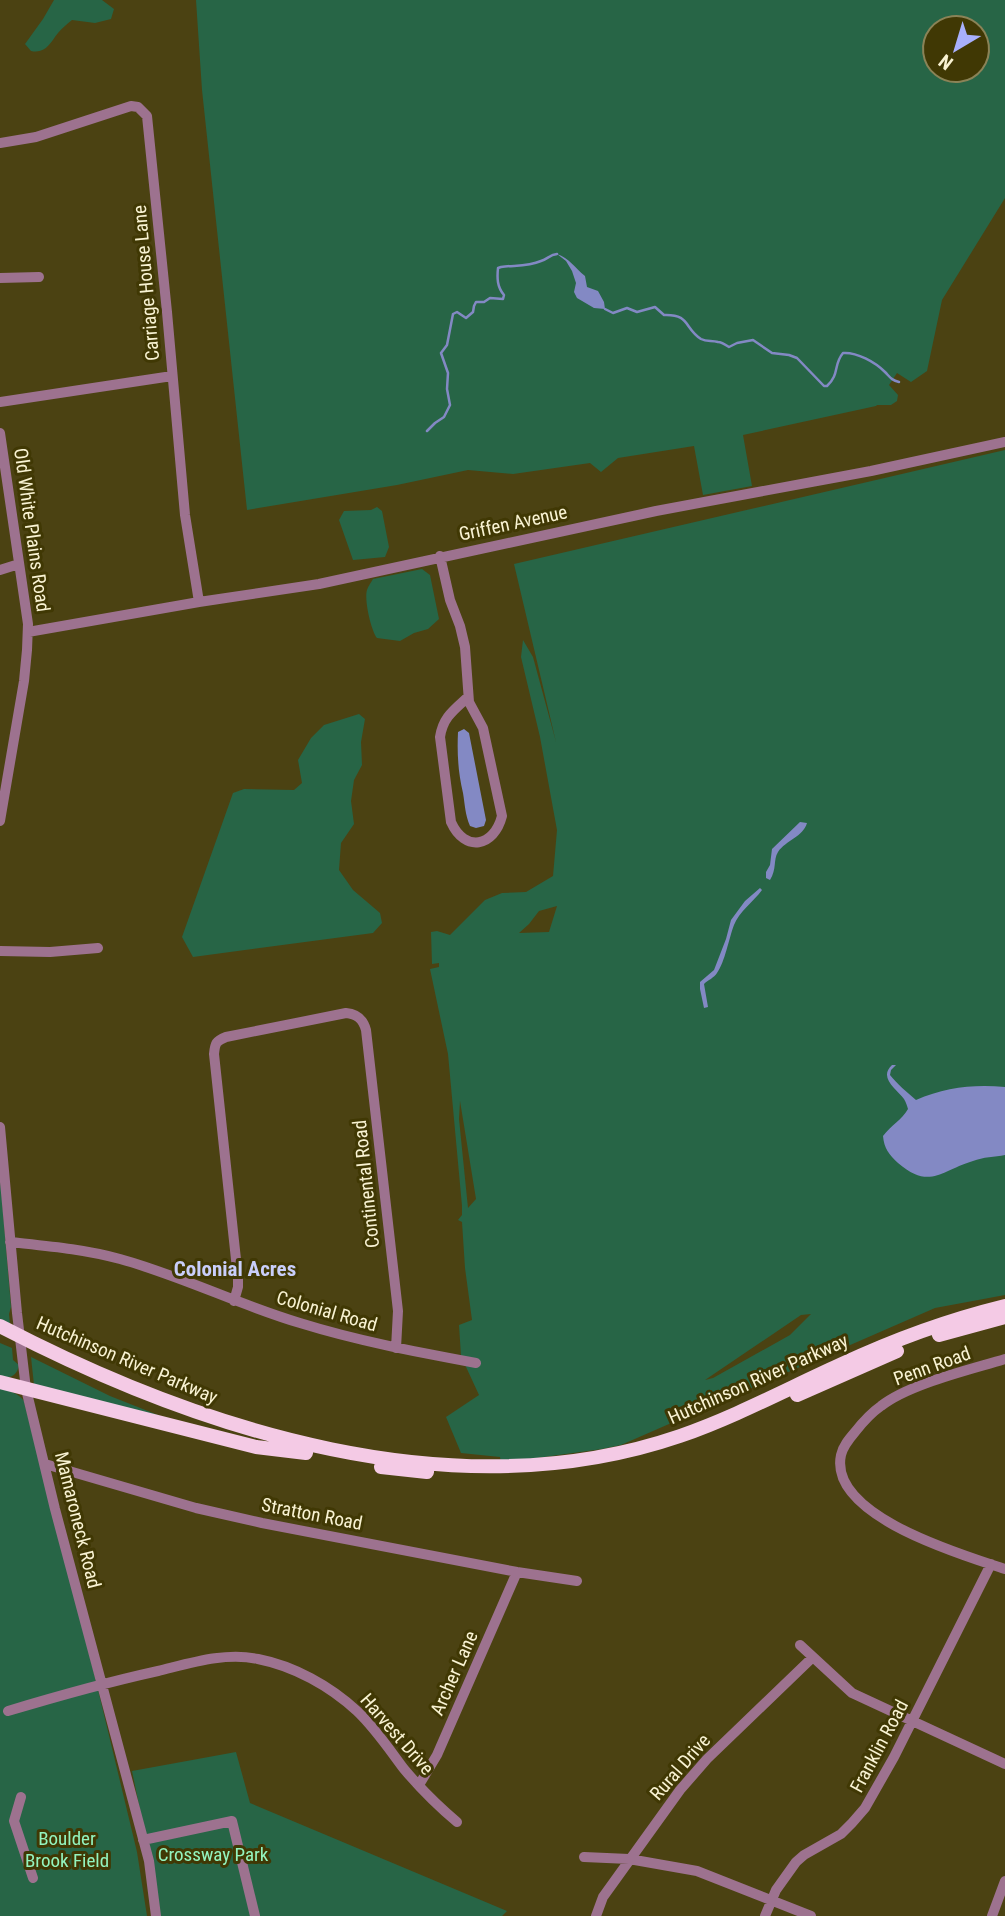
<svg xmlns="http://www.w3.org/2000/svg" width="1005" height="1916" font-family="'Roboto Condensed',sans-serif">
  <rect width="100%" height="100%" fill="#4b4212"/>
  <path fill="#276546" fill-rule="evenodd" d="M54,0H102L114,9L111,19L95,23L72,20C67,24 62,28 58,33C50,43 46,54 31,51L25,44L43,19Z
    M196,0H1005V198L942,300L927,371L911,382L897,373L889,385L898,395L897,401L891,405H877L876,406L743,435L752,486L703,495L694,446L618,458L601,472L590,463L513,474L468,470L397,485L247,510L202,90ZM935,28H977V70H935Z
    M1005,450V1295L935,1308L621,1445L602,1449L501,1463L500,1457L461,1453L446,1417L479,1395L461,1356L459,1325L472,1320L465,1268L462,1222L458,1220L462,1215V1206L448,1054L430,969L439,967V963L432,964L431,932L437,931L450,935L485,900L502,893L526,892L553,876L557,830L540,737L521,657L523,640L533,657L556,742L514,564ZM557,906L549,932L519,933L529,924L539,911ZM460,1101L476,1199L468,1208L459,1119ZM811,1314L790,1335L713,1378L705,1380L801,1315Z
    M377,507L382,511L389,547L385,557L353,560L339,520L344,511L371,510Z
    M422,569L430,575L439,619L428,629L414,633L400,641L377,638C371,630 364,600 367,590C368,586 371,583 373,579Z
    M359,714L365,719L361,742L362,765L354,780L351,801L354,824L341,843L339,870L353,890L380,913L382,923L373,933L193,957L182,937L233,793L244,789L294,790L302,783L298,760L311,738L324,725Z
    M0,1175L11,1307L9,1314L10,1324L0,1319Z
    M0,1343L12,1348L13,1360L19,1365C17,1376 10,1379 0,1376Z
    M31,1357L110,1396L163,1417L34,1385Z
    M0,1388C10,1391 18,1393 24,1401L94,1673L137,1852L147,1916H0Z
    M236,1752L250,1803L507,1911L502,1916H160L154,1878L132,1771Z"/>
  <path fill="#8389c4" d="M557,254C569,258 575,268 585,276L587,287L598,291L604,302L605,309L594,308L577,298L574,292L576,283L572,271L566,261Z
    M464,729L469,733L486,820L484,826L476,828L470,826C465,814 465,805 463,793C458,772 457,753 458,732Z
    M800,822L807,823C803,837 786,840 778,852C773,860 777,869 770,880L766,878V872L770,865L772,849Z
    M760,888L762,890C754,901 739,912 734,925C729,938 725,962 717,973C714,978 708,980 704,984L708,1007L704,1008L700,989V982L714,970L726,939L731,920L745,901Z
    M892,1065H896L891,1070L890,1075C897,1084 907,1092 916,1100C945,1087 975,1084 1005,1087V1155C995,1157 983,1157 973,1161C940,1171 930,1190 898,1163C889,1155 884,1148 883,1136C891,1125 902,1120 908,1109C907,1106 906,1102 904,1099C897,1089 878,1078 892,1065Z"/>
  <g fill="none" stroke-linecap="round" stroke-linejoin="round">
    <path stroke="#8389c4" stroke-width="2.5" d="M605,309L613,313L627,308L637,312L655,307L664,315C690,314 684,328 701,339C707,342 712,340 718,342C721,342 726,345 729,347L737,343L753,340L772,353L789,355L797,358L824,386H827C840,374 833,365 843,353C857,352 875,362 885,372C890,377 891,380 899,382
      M427,431L435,423L444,417L450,405L447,389L448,373L441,353L447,345L453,314L457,312L466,318L473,312L474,306L476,302H484L490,298L503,299L504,295C497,287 497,278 498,268L501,267C514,265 527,267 541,261C548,259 549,255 557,254"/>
    <path stroke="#9d728f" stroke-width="10" d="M0,143L36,137L131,106L138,107L147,116L167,312L185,515L199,602
      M0,278L39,277
      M0,402L172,376
      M0,433L28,624L27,650L24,681L0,821
      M440,556L450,600L460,626L465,647L469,702L483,728L502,816C494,847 465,853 451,822L440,737C443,717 454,710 468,697
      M0,570L19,564
      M28,632L199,602L319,584L656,511L871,471L1005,442
      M0,951L50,952L98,948
      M0,1127L17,1313L26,1389L55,1509L149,1861L156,1916
      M10,1242C47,1246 84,1249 120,1259C182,1276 239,1305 300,1323C358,1341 417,1352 476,1363
      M234,1301L238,1287V1278L214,1054C215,1043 216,1041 226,1037L346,1013C357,1014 363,1019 366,1030L398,1311L396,1348
      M1005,1359C969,1370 909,1384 881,1406C871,1413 862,1423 855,1432C849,1439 843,1446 841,1455C828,1516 963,1555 1005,1569
      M45,1464L196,1508L262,1523L517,1572L577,1581
      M800,1645L852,1693L1005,1764
      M8,1711C58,1696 108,1682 158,1671C191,1663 225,1652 258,1659C294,1666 330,1686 357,1711C375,1728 389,1749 404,1769C420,1788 438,1806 457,1822
      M419,1785L437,1755L517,1572
      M21,1797L14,1821L33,1878
      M143,1840L232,1821L255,1916
      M584,1857L629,1859L697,1871L811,1916
      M596,1916L603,1897L680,1790L707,1759L813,1657
      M765,1916L776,1890L796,1862L804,1855L841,1834L852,1823L865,1808L894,1757L991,1564
      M992,1916L1005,1881"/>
    <path stroke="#f4cae5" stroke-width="14" d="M0,1326C202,1431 455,1513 680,1436C735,1417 787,1389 840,1365C893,1340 948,1320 1005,1306
      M939,1335L1005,1317
      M0,1382L256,1447L306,1453
      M797,1395L897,1351
      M381,1467L427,1472"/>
  </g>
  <g text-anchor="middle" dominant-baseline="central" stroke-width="6" stroke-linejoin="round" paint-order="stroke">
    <g font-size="19" fill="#f9f3d3" stroke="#403804">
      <text transform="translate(146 283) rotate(-95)">Carriage House Lane</text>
      <text transform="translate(513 523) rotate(-12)">Griffen Avenue</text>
      <text transform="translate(32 530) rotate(82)">Old White Plains Road</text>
      <text transform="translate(366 1184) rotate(-96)">Continental Road</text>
      <text transform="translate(327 1311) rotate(16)">Colonial Road</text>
      <text transform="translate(127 1360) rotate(23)">Hutchinson River Parkway</text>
      <text transform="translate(932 1366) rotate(-20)">Penn Road</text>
      <text transform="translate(758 1379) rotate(-24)">Hutchinson River Parkway</text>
      <text transform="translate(312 1514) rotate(11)">Stratton Road</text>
      <text transform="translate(78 1520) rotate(76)">Mamaroneck Road</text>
      <text transform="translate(454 1673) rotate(-66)">Archer Lane</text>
      <text transform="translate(397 1734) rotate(49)">Harvest Drive</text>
      <text transform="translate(879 1746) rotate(-62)">Franklin Road</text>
      <text transform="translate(680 1767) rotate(-49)">Rural Drive</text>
    </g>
    <g font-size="19" fill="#93f4bf" stroke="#403804">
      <text x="67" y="1838">Boulder<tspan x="67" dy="22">Brook Field</tspan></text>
      <text x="213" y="1854">Crossway Park</text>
    </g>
    <g font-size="21" font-weight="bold" fill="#c9cefa" stroke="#403804">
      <text x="235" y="1269">Colonial Acres</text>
    </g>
  </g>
  <g transform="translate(956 49) rotate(218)"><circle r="33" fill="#403804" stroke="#8a8357" stroke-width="2"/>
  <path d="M0-5L12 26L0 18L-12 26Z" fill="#a8b0fc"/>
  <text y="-10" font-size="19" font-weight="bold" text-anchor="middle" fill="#f9f3d3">N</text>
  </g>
</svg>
